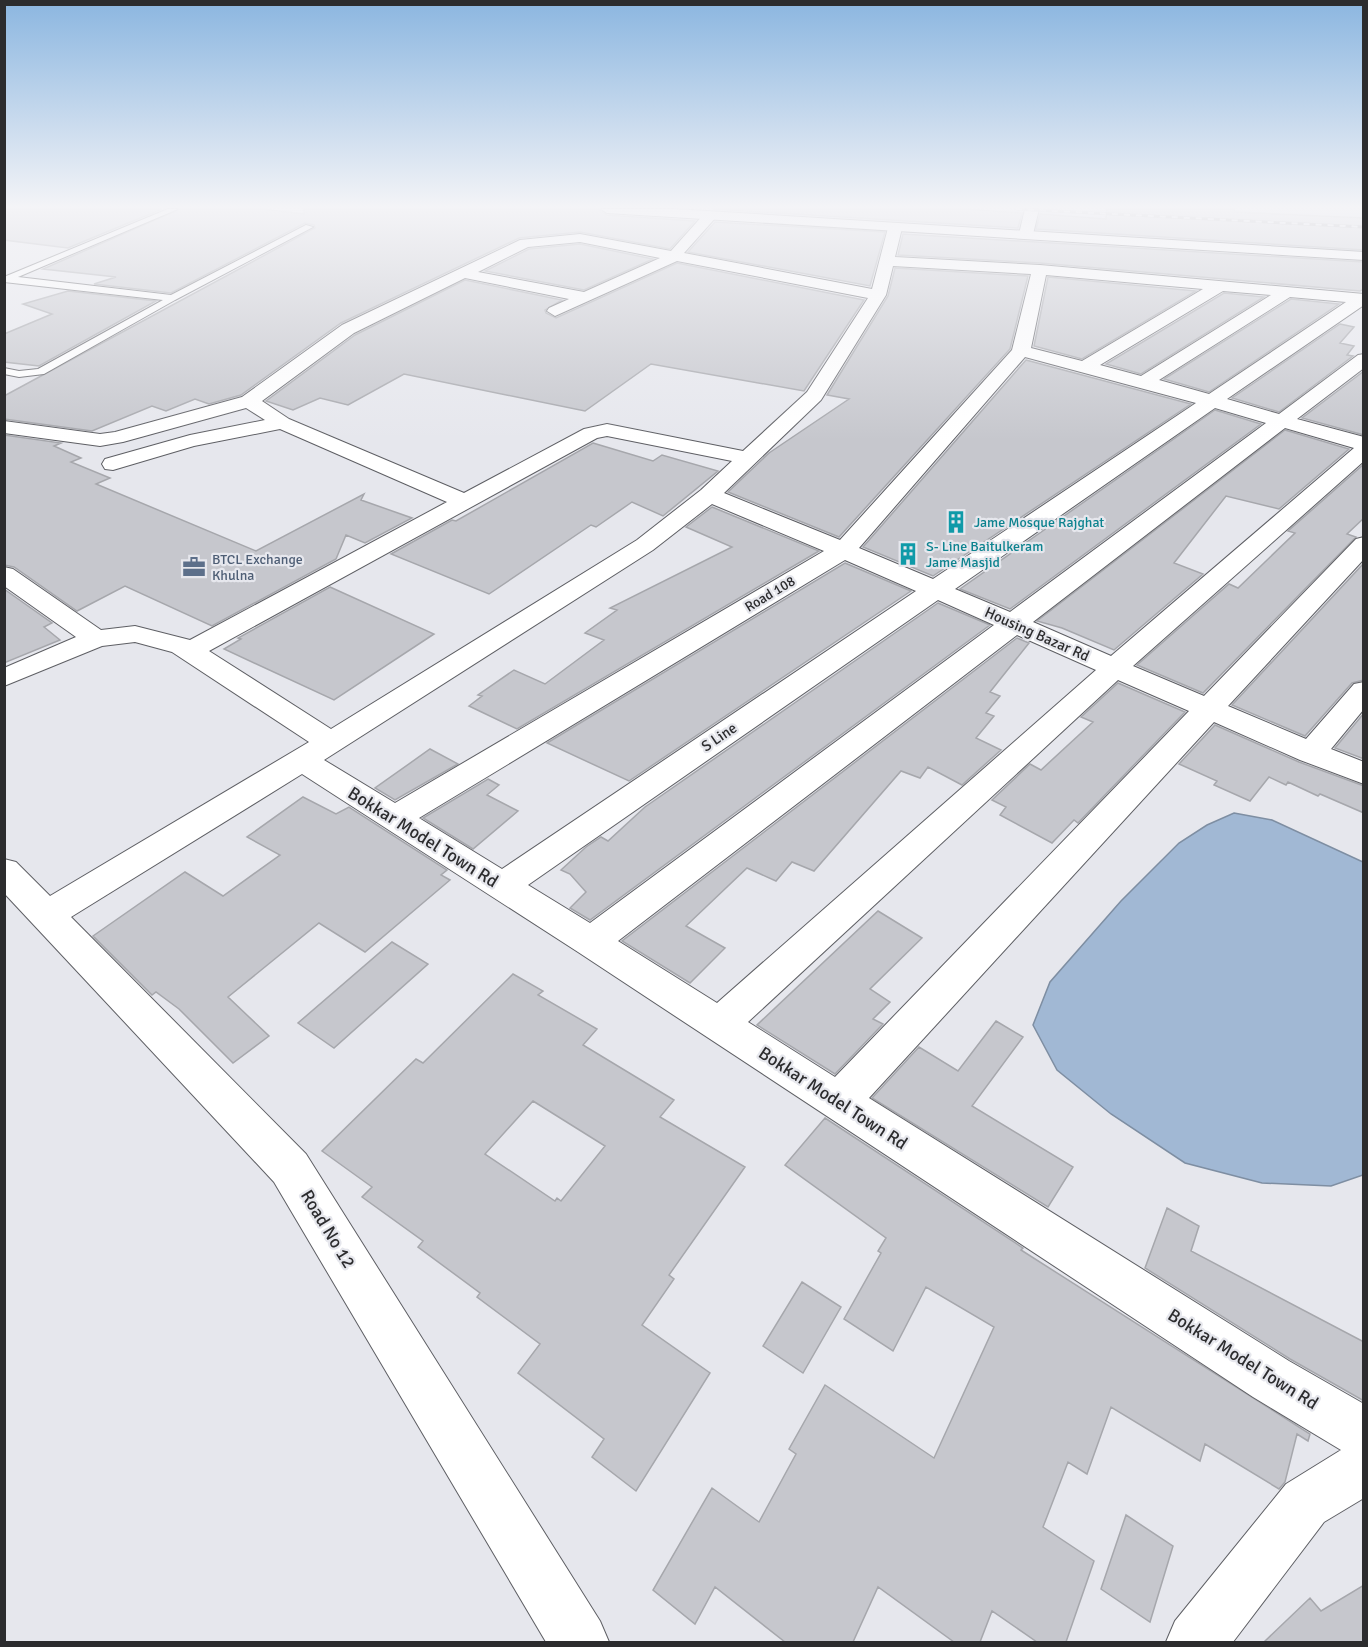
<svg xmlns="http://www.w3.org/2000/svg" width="1368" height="1647" font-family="Signika,sans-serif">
  <rect width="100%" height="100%" fill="#e6e7ed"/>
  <path fill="#d7dae7" d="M586,209H1363V256Z"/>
  <path fill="#a1b8d4" stroke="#7e8ea2" stroke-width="1.5" d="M1234,813L1272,820L1363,862V1175L1331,1186L1262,1183L1185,1163L1111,1114L1057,1070L1033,1025L1050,982L1121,901L1179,843L1207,825Z"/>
  <path fill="#c6c7cd" stroke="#a6a7ac" stroke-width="1.5" fill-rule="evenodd" d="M4,209H162L68,248L4,240Z
    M180,209H262L304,214V209H599L607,215L695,221L670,249L580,232L519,238L341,323L241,395L209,404L195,399L166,411L152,406L92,431L4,419V396L315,228L314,225L305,223L171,293L94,284L116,277L43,269Z
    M713,209H963L1022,213L1018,228Z
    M1107,209H1234L1235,212L1364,218V250L1036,229L1040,214L1106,219Z
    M715,222L885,232L870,286L688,252Z
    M903,234L1364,262V289L1360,291L1040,263L898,255Z
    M580,244L653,259L584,290L485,271L529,249Z
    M677,263L864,300L804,391L651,364L585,411L404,374L348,405L320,398L293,410L266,401L355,335L465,280L562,300L545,310L546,313L556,318Z
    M895,268L1028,276L1010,349L839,537L728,492L769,453L849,399L827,395L888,296Z
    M1048,277L1196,291L1082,359L1034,346Z
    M68,291L156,301L39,366L4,362V334L52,314L23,304Z
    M1224,293L1264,297L1141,374L1106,364Z
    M1291,299L1339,304L1209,392L1164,379Z
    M1340,324L1354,327L1340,343L1354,346L1347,355L1353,356L1279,412L1232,398Z
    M1026,360L1191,404L933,576L863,547Z
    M1364,371V435L1302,418Z
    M1215,410L1261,424L1010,609L960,589Z
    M1285,430L1349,449L1279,509L1226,496L1174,563L1203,574L1114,650L1062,628L1037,621Z
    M4,435L61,443L54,446L81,458L71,462L110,478L96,484L256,551L364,494L361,500L412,518L365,543L346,535L336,559L212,626L125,586L77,611L14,567L4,565Z
    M593,443L653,461L662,455L718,471L663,516L632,502L596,527L591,525L489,594L391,554L452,520L456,521Z
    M1364,464V518L1347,534L1356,537L1203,693L1137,665L1229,584L1238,588L1295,533L1288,531Z
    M712,507L819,551L517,729L469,706L482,696L478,695L514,670L545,684L604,640L585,633L617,610L610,608L732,547L686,527Z
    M845,563L911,591L629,781L547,743Z
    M1364,563V680L1352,683L1305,736L1232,705Z
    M330,587L434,634L334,700L224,649L241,639L238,638Z
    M4,589L52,623L44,627L60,640L4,663Z
    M938,603L990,625L590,920L570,908L586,892L570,874L561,870L586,847L601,837L608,841L645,807Z
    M1017,638L1029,643L990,692L1000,696L986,713L994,716L976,738L1001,750L962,785L928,767L920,778L901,771L814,871L792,862L776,881L747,868L686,926L725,948L690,983L622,941Z
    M1118,683L1185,712L1078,823L1074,820L1052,843L1000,815L1006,807L992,800L1030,764L1041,770L1093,722L1081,717Z
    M1364,713V759L1335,748Z
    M1215,725L1299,762L1364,786V813L1320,794L1318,796L1288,782L1286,785L1269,777L1250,801L1214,785L1217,781L1179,764Z
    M430,749L458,764L395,800L375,788Z
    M488,779L499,785L487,795L518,811L473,849L423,818Z
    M303,797L336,814L349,807L447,870L441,875L450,880L365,952L319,923L228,997L269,1036L233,1063L179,1009L156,992L152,995L93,936L185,872L223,896L280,855L247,837Z
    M878,911L922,938L870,989L890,1002L873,1019L883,1024L835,1074L757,1025Z
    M392,942L428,964L334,1048L298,1023Z
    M513,974L543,991L538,995L597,1029L583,1045L674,1100L660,1117L745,1167L669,1275L674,1279L642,1325L710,1373L636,1491L592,1457L604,1439L518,1373L540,1344L477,1297L480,1293L418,1247L423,1241L362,1197L372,1187L322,1151L416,1059L423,1063ZM533,1101L605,1146L561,1201L557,1198L555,1201L485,1154Z
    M996,1021L1023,1037L972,1106L1073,1167L1048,1207L872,1098L919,1047L958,1071Z
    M825,1118L1023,1248L1021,1250L1310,1434L1308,1441L1297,1434L1285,1482L1279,1489L1205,1444L1200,1461L1111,1407L1087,1474L1068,1462L1043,1527L1094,1561L1066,1642H1037L992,1611L980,1642H954L878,1587L853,1642H785L715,1587L695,1624L653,1590L712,1488L759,1522L796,1454L789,1449L825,1385L934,1458L994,1327L926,1287L893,1351L844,1319L881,1253L878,1251L886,1238L785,1165Z
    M1167,1208L1199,1226L1191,1251L1364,1342V1401L1290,1359L1145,1268Z
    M802,1282L841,1307L803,1373L763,1346Z
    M1126,1515L1173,1546L1150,1622L1101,1589Z
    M1364,1585V1642H1264L1310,1598L1321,1611Z"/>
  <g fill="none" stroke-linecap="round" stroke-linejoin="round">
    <g stroke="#5e5f64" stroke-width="2">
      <path id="service" d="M168,209H178L18,277L171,295L306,225L313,227L175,300L44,374L19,377L4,374V368L19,371L38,369L163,300L4,282V277Z"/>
    </g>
    <g stroke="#5e5f64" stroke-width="2">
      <path id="minor" d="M1025,209H1039L1033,234L1026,238L1019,234Z
        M710,212L717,216L684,253L872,289L888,228L895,224L902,228L895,257L1040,265L1364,294V305L1227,399L1279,414L1358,355L1364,354V368L1297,419L1364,437V461L1133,666L1204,696L1356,539L1364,537V559L1228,706L1306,739L1354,684L1364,682V709L1331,749L1364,762V784L1300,760L1214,722L869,1098L1289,1361L1364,1404V1498L1324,1522L1233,1642H1166L1175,1621L1286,1484L1341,1450L1253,1397L578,952L302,774L71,917L306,1154L600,1621L609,1642H546L274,1182L4,893V859L16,862L50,896L309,742L172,652L135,642L102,646L4,686V668L76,637L4,586V567L13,569L101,630L135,626L190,640L447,502L280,429L194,446L113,470L105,469L102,464L105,459L190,435L265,420L246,408L123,442L100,446L4,433V421L100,434L115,432L242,397L342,325L520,240L580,234L671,251L705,213ZM580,242L660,258L584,292L478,272L528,247ZM677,261L868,298L807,392L743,451L607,424L584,429L464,493L289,419L262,401L354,333L465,278L569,299L549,308L547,311L555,316ZM893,266L1031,274L1012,350L840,540L724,493L821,400L886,295ZM1046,275L1203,289L1082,361L1031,348ZM1223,291L1271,295L1141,376L1100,365ZM1290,297L1346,302L1209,394L1159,380ZM1025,357L1196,403L933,579L859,548ZM1215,408L1266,423L1010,612L955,589ZM1285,428L1354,448L1111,656L1033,622ZM607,436L732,461L701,490L637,540L331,729L209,651L597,438ZM712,504L824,551L395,803L324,760L653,550ZM845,560L916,591L502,869L419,818ZM938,600L994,625L590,923L528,885ZM1017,635L1096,670L717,1003L618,941ZM1118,680L1189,711L835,1077L748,1022Z"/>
    </g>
    <g stroke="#5e5f64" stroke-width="2">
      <path id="secondary" d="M601,209H674L1364,252V260L607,213Z"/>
    </g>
    <use href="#service" fill="#fff" fill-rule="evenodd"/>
    <use href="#minor" fill="#fff" fill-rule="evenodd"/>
    <use href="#secondary" fill="#fff" fill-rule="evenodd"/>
    <g stroke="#86878b" stroke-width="3">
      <path id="rail" d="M1016,209L1364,227"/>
    </g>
    <use href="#rail" stroke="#e6e7ed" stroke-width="2" stroke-dasharray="6" stroke-linecap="butt"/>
  </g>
  <linearGradient id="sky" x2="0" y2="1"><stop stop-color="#8bb6e0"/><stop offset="0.47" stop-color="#f4f4f7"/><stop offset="1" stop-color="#f4f4f7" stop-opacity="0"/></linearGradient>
  <rect width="1368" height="440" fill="url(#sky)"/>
  <defs>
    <g id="building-bare" transform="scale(1.8)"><path d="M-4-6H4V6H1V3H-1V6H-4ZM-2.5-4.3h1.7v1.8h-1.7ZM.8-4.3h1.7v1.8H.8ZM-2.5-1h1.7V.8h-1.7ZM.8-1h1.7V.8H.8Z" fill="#0f9aa8" stroke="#e6e7ed" stroke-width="2.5" paint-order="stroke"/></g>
    <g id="office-bare" transform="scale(1.8)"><path d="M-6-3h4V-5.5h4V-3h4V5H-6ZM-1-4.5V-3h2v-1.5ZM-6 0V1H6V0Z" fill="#5c6f8a" stroke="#e6e7ed" stroke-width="2.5" paint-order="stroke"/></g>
  </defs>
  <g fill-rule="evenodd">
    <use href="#building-bare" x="956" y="522"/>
    <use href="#building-bare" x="908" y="554"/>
    <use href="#office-bare" x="194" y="567"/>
  </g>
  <g text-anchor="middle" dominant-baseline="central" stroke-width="4.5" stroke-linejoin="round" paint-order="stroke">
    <g font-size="14" fill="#0d838f" stroke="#e6e7ed" text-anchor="start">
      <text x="974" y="522">Jame Mosque Rajghat</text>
      <text x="926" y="546">S- Line Baitulkeram<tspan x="926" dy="16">Jame Masjid</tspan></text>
    </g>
    <g font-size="14" fill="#4e5e75" stroke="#e6e7ed" text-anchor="start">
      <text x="212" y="559">BTCL Exchange<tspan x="212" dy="16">Khulna</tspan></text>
    </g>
    <g font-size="14" fill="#2c2c2e" stroke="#e6e7ed">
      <text transform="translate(770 594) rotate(-31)">Road 108</text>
    </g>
    <g font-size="15" fill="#2c2c2e" stroke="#e6e7ed">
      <text transform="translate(1037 634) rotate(24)">Housing Bazar Rd</text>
      <text transform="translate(719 737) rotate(-34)">S Line</text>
    </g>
    <g font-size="18" fill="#2c2c2e" stroke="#e6e7ed">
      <text transform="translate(423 837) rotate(32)">Bokkar Model Town Rd</text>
      <text transform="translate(833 1098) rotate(33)">Bokkar Model Town Rd</text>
      <text transform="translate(328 1229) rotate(59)">Road No 12</text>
      <text transform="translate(1243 1359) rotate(32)">Bokkar Model Town Rd</text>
    </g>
  </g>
  <rect width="1368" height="1647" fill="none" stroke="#2c2c2e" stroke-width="12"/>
</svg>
